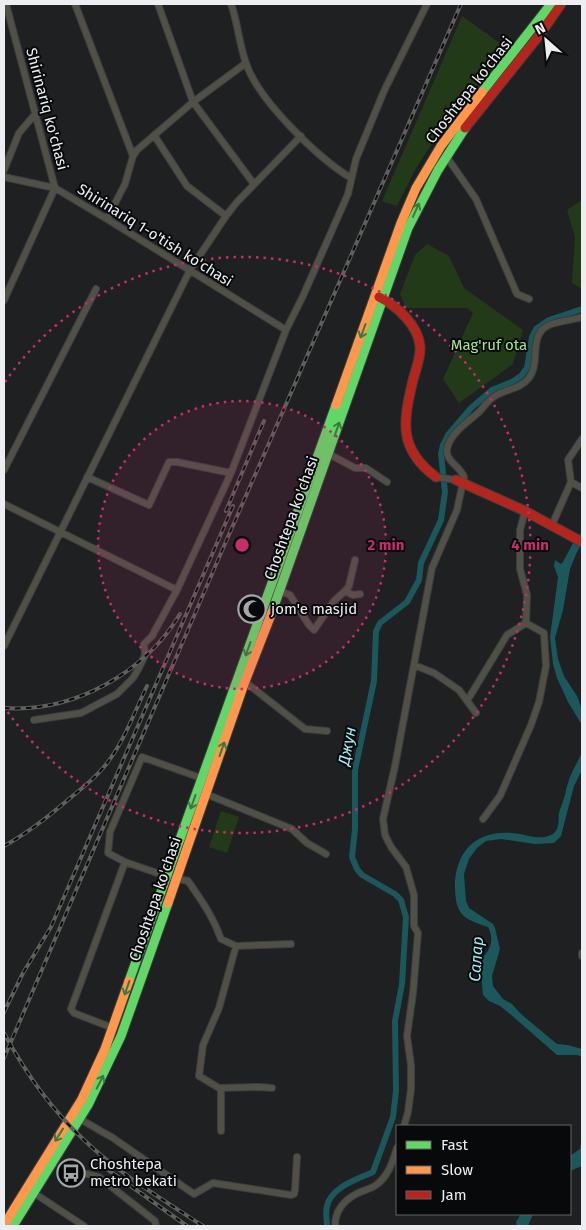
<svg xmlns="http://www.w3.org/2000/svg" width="586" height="1230" font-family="'Fira Sans',sans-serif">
  <rect width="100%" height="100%" fill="#1e2022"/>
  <path fill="#223a18" d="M462,16L508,49L447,121L416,168L397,206L382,201Z
    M582,200V289L572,283L575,237L567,210Z
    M427,244L449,256L464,288L523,330L513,364L459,403L443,379L473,313L467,308H406L400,294L415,255Z
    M221,811L239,817L227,853L209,847Z"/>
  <path fill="#1b575b" d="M582,532V544L577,552L570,569L563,610L555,638L558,659L564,676L577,696L581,707L582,725L568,702L557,678L553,664L550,637L558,577L554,566L555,560L561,564L563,562L573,543Z
    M582,752V770L574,786L561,836L554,843L535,844L501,839L486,841L477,848L469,859L464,874L466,901L469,908L493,924L495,928L500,949L492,976L493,986L503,999L512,1004L521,1014L557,1044L568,1045L582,1049V1057L577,1055H557L510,1014L500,1006L489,1001L483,995L480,961C490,950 495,941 488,927C472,921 459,919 456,900C450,861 469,830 511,833C524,833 540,842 553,834C560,829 558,820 559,813C560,808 563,803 564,798C566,793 566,788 568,783C571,772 578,762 582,752Z
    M582,1135V1166L570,1171V1156L580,1149Z
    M521,1214H533L528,1226H517L516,1222Z"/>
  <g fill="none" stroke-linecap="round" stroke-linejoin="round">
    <path stroke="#1b575b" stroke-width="6" d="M327,1226C327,1220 325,1212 327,1206C331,1187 358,1179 373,1172L393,1117L396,1091L395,1021L402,984L406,917L401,900L395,894L362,875L357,869L352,857L355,829V770L374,681L376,631L380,623L407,602L419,580L421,563L441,520L445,492L441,454L443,445L448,435L471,408L492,390L512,382L521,376L527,368L532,337L536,329L549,320L582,309"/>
    <g stroke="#3c3d3e" stroke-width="8">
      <path id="street" d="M75,4L133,156
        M158,4L193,102L254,184
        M231,4C238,23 239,44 246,63C258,100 318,158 351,178
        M154,135L187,186L226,216
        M446,156L476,199L517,294L529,299
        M4,170L19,133L36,113
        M4,177L55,188L107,219L286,330
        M107,219L125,184L133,156L137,150L193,102L246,63
        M4,300L55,188L6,4
        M329,454L355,468H366L387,482
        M4,470L96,289
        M87,477L149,505L169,462H177L231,473
        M436,477L456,480
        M571,482L582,488
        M4,504L177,590
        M525,511L520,530V569L527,595L526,623
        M552,525L571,482L568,460L582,439
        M280,591L290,595L309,625L314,630L334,601L345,591L349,586L355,560
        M345,591L353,595L360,594
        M4,646L190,270L226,216L237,202L301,136
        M414,665L434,673L459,690L476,713
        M244,684L249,685L305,729L327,731
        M467,701L507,635L526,623
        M34,720L81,713L117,694L133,678L139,668L145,655L144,644L152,636L177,590L231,473L286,330L303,296L348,194L356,159L384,91L427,4
        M201,778L142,757L110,832L108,853L125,862L166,876L188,881C201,900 213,916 221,939L236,946L291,944
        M206,794L292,829L307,843L326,854
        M483,819L500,796L531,725L539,702L546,666L544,633L526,623
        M236,946L219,1008L203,1045L199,1076L219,1088L259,1087L272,1088
        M582,956V953
        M113,1028L74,1013L71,1009L125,862
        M221,1088V1131
        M80,1119L113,1138L194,1194L213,1183L291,1195L294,1194L295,1190L297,1157
        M404,1126L408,1112L411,1089V1065L407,1036L413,993L418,933L414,926V895L406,867L391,847L385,835L383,819L395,766L432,568L457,510L464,477C461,467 445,461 447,449C450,433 468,422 479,412C484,407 488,400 495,396C506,389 520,389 528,379C542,363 527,335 549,325C559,321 572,320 582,317
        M87,1174L99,1177L155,1221L156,1226
        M34,1193L84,1226
        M335,1226C335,1210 344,1200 358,1193C364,1190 371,1189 376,1185C388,1177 393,1161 397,1148"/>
    </g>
    <g stroke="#3c3d3e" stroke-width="11">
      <path id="fast" d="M482,92L551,4
        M272,612L408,228L438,170L465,128
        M129,981L336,405
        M13,1226L88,1105L121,1036L168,903"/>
    </g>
    <g stroke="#3c3d3e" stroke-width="11">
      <path id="slow" d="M336,405L401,223L416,188L441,146L482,92
        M168,903L244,684L272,612
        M4,1225L82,1099L105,1049L129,981"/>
    </g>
    <g stroke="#3c3d3e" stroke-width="11">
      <path id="jam" d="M465,128L541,33L561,4
        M379,297C397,306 418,325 420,346C421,357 416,369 413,380C403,422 398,449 436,477
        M456,480L525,511L582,542"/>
    </g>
    <use href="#street" stroke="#505047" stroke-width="6"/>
    <use href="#fast" stroke="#63d668" stroke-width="9"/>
    <use href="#slow" stroke="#ff974d" stroke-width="9"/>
    <use href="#jam" stroke="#b3261e" stroke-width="9"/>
    <g stroke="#5f5f5b" stroke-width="4">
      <path id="rail" d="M226,511L264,421
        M4,708C73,713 145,673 180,614
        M4,846C28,833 48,817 69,799C81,789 93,780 103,768C123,745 134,713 147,686
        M4,1012L23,973L51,927L233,506
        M4,1033C25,1072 50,1108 83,1139C118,1173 162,1199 203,1226
        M4,1058L224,546L461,4
        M104,1167L187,1226"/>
    </g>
    <use href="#rail" stroke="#08090b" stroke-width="2" stroke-dasharray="5.5" stroke-linecap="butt"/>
  </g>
  <defs><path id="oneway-shaft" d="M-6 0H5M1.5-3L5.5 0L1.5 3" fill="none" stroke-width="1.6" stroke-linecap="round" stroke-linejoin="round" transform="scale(1.25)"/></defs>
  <g stroke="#3a7a3e">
    <use href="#oneway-shaft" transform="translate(416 210) rotate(-66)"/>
    <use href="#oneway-shaft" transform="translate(363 331) rotate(110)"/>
    <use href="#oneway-shaft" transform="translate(337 429) rotate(-71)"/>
    <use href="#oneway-shaft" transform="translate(248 649) rotate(110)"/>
    <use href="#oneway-shaft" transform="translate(222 749) rotate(-71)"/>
    <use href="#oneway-shaft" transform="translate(193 802) rotate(110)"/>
    <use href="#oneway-shaft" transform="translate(127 988) rotate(109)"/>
    <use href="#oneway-shaft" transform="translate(100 1082) rotate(-63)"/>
    <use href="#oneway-shaft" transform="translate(59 1135) rotate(122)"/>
  </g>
  <circle cx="242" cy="545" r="144" fill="#c62d6a" fill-opacity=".12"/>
  <g fill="none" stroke="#c62d6a" stroke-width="2.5" stroke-dasharray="2.5 5">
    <circle cx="242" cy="545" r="144"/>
    <path d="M5 382A288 288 0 1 1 5 708"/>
  </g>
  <defs>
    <g id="mosque-ring" transform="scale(1.4375)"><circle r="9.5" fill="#08090b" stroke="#a4a6a9" stroke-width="1.5"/><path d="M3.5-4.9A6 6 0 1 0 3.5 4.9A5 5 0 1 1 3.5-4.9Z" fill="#a4a6a9"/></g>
    <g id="bus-ring" transform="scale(1.4375)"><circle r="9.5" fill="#08090b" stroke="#a4a6a9" stroke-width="1.5"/><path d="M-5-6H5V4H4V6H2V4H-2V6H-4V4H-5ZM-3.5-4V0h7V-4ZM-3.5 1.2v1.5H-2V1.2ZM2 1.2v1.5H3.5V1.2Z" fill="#a4a6a9"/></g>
  </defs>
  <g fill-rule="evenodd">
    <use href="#mosque-ring" x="252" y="609"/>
    <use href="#bus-ring" x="71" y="1173"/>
  </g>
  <g text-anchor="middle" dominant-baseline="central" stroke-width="4" stroke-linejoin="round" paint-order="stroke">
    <g font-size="15" fill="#eceef1" stroke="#08090b">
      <text transform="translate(469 90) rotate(-52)">Choshtepa ko'chasi</text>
      <text transform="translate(47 109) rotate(75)">Shirinariq ko'chasi</text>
      <text transform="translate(155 235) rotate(32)">Shirinariq 1-o'tish ko'chasi</text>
      <text transform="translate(291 518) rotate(-70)">Choshtepa ko'chasi</text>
      <text transform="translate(155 899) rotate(-71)">Choshtepa ko'chasi</text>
    </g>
    <g font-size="15" fill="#a5e58b" stroke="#08090b">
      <text x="489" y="345">Mag'ruf ota</text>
    </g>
    <g font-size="15" fill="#eceef1" stroke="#08090b" text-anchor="start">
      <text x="271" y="609">jom'e masjid</text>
      <text x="90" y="1164">Choshtepa<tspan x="90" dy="17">metro bekati</tspan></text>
    </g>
    <g font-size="16" font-style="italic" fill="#9df1f8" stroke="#08090b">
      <text transform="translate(347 746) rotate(-79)">Джун</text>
      <text transform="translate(476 959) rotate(-86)">Салар</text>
    </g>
  </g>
  <circle cx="242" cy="545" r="8" fill="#c62d6a" stroke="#08090b" stroke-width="2.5"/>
  <g font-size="15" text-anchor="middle" font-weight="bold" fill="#c62d6a" stroke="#08090b" stroke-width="4" stroke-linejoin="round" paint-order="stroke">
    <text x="386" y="550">2 min</text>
    <text x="530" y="550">4 min</text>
  </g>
  <rect width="586" height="1230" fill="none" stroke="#eceef1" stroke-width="10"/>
  <rect x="396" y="1125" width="175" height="90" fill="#08090b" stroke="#636567"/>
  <rect x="406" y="1141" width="25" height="8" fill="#63d668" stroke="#636567"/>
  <text x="441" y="1150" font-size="15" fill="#eceef1">Fast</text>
  <rect x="406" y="1166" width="25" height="8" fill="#ff974d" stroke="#636567"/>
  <text x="441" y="1175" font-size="15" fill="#eceef1">Slow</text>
  <rect x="406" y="1191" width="25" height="8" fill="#b3261e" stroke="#636567"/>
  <text x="441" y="1200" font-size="15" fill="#eceef1">Jam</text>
  <g transform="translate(546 40) rotate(333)" stroke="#08090b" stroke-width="4" paint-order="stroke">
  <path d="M0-4L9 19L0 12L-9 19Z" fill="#eceef1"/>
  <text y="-8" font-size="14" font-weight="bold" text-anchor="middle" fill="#eceef1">N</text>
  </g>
</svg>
